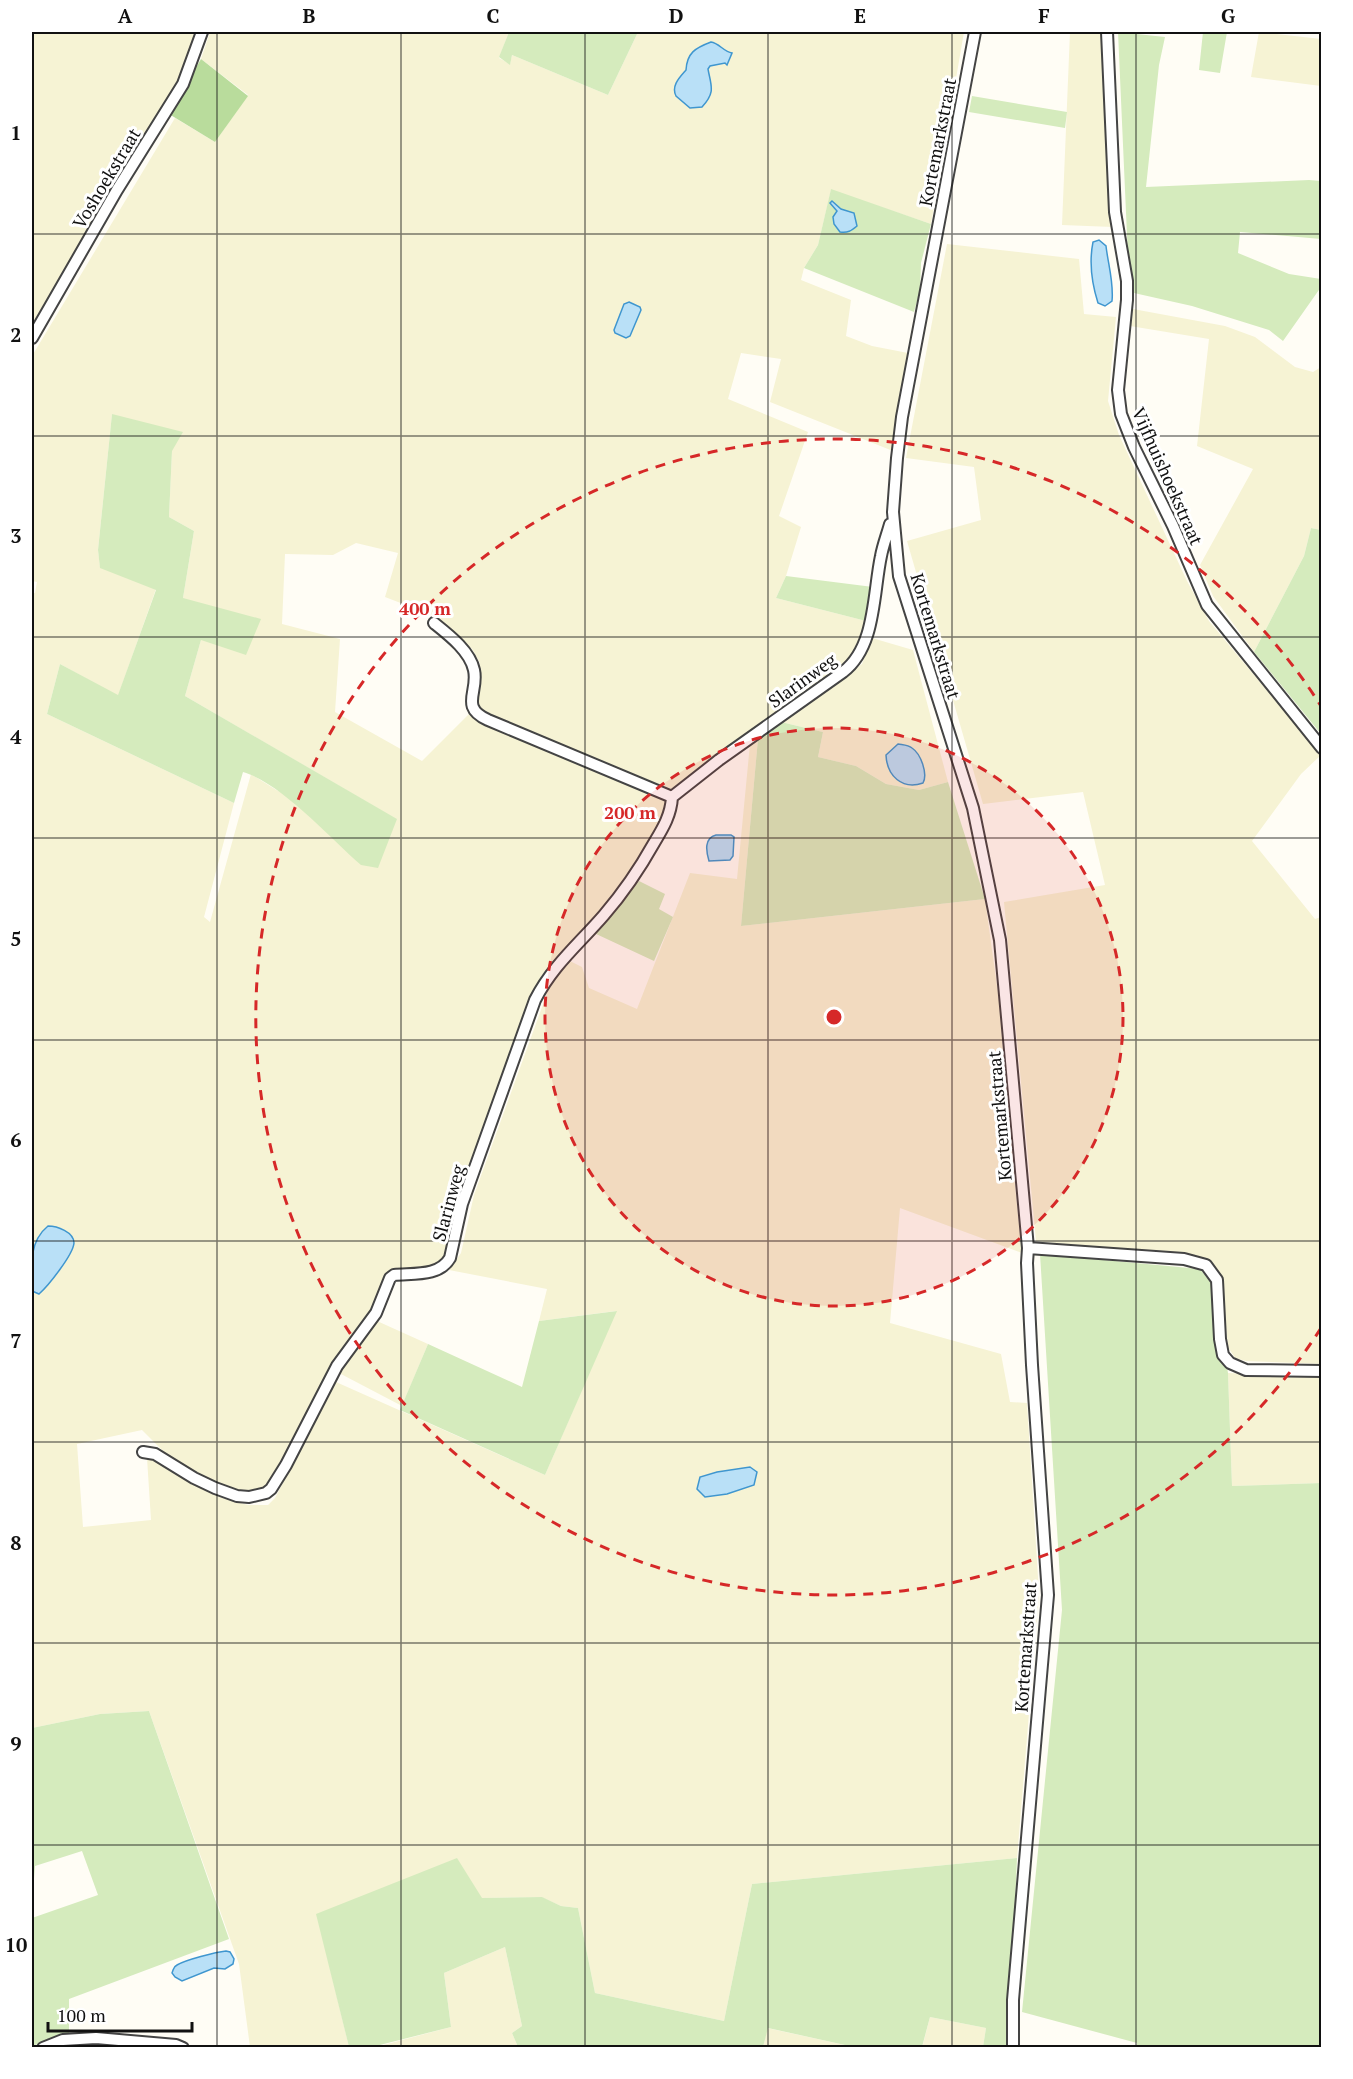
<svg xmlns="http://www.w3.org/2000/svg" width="1353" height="2079" font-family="'PT Serif',serif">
  <rect width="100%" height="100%" fill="#fffdf5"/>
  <path fill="#f6f3d4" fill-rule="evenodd" d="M32,32H199L165,108L121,175L32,325Z
    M210,32H509L499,58L510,64L512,55L608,95L638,32H964L931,224L831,190L818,245L804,268L801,280L851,300L846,336L872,346L908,353L893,451L770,402L781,359L741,353L728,399L808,432L779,516L801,527L786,576L776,598L866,621L862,637L848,661L674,790L479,712L475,701L480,663L472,649L437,617L385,597L398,553L356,543L333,555L285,554L282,624L340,639L335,712L422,761L469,714L668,800V813L620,890L542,975L523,1024L444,1261L429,1270L390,1272L373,1311L287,1458L263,1491L251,1494L216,1484L167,1455L142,1430L77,1444L83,1527L151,1520L147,1458L157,1459L181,1476L219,1497L248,1505H268L275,1498L336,1382L545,1475L616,1311L539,1321L547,1289L449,1270L461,1253L474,1195L550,985L570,961L582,967L589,988L637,1009L690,873L737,879L750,744L758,739L741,926L985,899L1000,1008L1006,1101L1022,1253L900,1208L890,1323L1001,1354L1010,1402L1027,1403L1039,1593L1017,1858L752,1884L724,2021L595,1993L578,1908L561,1906L541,1897L482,1898L317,1914L349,2047H250L239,1964L149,1711L100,1714L32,1728V593H35L37,582L32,581V356L175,118L215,142L248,95L201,59ZM112,414L172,451L169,517L194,531L183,598L201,640L185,696L396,819L278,791L251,774L210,922L204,917L234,803L47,714L60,664L118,696L156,589L100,567L98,550Z
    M1070,32H1103L1113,227L1062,225Z
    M1259,32L1321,39V86L1251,77Z
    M947,244L1079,259L1084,314L1116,317L1108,401L1119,435L1187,581L1209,621L1321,755L1301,774L1252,841L1315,919L1321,917V1364L1246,1361L1235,1358L1228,1347L1222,1285L1215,1268L1204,1259L1036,1241L1004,902L1105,885L1083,792L983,804L907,541L981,520L974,467L906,458Z
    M1133,309L1225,326L1255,337L1295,367L1313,372L1321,367V530L1311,528L1304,556L1254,652L1213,596L1200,565L1253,469L1197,446L1209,339L1130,326Z
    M872,638L913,650L948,782L919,790L886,784L856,766L818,757L823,732L781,722L862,664Z
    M377,1321L428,1344L402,1406L339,1373Z
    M1228,1373L1321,1377V1483L1232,1486Z
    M505,1947L522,2026L512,2033L518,2047L372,2048L451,2027L444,1973Z
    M930,2017L986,2028L983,2047L922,2048Z
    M767,2028L854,2047L763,2048Z"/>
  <path fill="#d5ebbd" d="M509,32H638L608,95L512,55L510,65L499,57Z
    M1118,32L1165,37L1159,65L1146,187L1309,180L1321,181V239L1240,232L1238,253L1289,274L1321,279V287L1283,341L1269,330L1192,306L1134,293L1129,280Z
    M1203,32H1227L1220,73L1199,70Z
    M972,96L1067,112L1065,128L969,112Z
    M831,189L931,224L921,263L920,290L914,312L804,268L818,245Z
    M112,414L183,432L172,451L169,517L194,531L183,598L261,619L246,655L201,640L185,696L397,819L378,868L361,865C330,838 281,783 243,772L234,803L47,714L60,664L118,695L156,590L100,568L98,550Z
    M1311,528L1321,530V734L1254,652L1304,556Z
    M786,576L873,587L866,621L776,598Z
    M781,722L823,732L818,757L856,766L886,784L919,790L948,782L985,899L741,926L758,739Z
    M639,881L665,894L659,909L673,917L654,961L594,933Z
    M1040,1254L1200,1269L1211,1283L1228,1373L1232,1486L1321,1483V2047H1136L1137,2043L1022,2012L1062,1610Z
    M617,1311L545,1475L400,1410L428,1344L522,1387L539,1321Z
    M149,1711L229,1939L69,1999V2033L32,2046V1918L98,1895L82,1851L35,1866L32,1904V1728L100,1714Z
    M457,1858L482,1898L542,1897L561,1906L578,1908L595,1993L724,2021L752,1884L1017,1858L1009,2047H983L986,2028L930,2017L922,2047H854L768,2028L763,2047H518L512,2033L522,2026L505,1947L444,1973L451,2027L372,2047H349L316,1914Z"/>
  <path fill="#b9dc9c" d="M201,59L248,96L215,142L169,114Z"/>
  <path fill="#b9e0f7" stroke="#3f96cf" stroke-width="1.5" d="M711,42C719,43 724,52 732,53L727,65L725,63L710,66L708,69C711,86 716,92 702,107L690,108L676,96C671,86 679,78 686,70C687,53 695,48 711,42Z
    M832,201L841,209L854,213L857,226C851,231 848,233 840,232L834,224L833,217L837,211L830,203Z
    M1099,240L1106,246C1108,264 1114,283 1112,301L1105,306L1098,303C1092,284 1089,262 1093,242Z
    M629,302L640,307L641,310L630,336L626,338L615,333L614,330L624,304Z
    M898,744C903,745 908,745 912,748C921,754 928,774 923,783C902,790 887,776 886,755Z
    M716,835H731L734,837L733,856L730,860L709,861C706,851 704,838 716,835Z
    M48,1226C57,1226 74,1232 74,1243C73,1255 48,1286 39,1294L32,1291C31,1269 28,1242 48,1226Z
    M750,1467L757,1472L754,1485L727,1494L705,1497L697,1489L700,1477L717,1472Z
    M226,1951L230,1952L234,1959L233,1964L225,1969L214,1968L182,1981L175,1977L172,1973C174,1968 173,1967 177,1965C185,1960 216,1952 226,1951Z"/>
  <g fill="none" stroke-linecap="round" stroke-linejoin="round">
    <path stroke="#3f96cf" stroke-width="3" d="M61,2048L67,2045L94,2046V2048"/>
    <g stroke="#444" stroke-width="14">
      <path id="minor" d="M975,32L902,417L897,458L893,512L899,576L973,808L1000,940L1028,1248L1027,1263L1032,1365L1048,1595L1013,2000V2048
        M1107,32L1115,212L1127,281V300L1118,390L1121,414L1134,447L1173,526L1207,605L1322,748
        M32,338L117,190L183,84L202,32
        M434,623C449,635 470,651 474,670C479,692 459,707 488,720L672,797
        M1028,1248L1184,1259L1206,1265L1217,1280L1220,1339L1223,1355L1230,1363L1246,1370L1322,1371
        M143,1452L155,1454L194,1478L215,1488L237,1496L249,1497L266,1493L271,1489L286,1465L337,1366L376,1313L390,1278L394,1275C413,1273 439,1277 450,1258L462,1204L535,1000C553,965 579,944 604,915C623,893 640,868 654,843C663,828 671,815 672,797L719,760L843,672C876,647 873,593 881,556C883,545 887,535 890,524
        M43,2048L63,2040L96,2038L176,2045L183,2048"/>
    </g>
    <use href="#minor" stroke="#fff" stroke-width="10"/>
  </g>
  <path fill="none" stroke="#111" stroke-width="1.5" stroke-opacity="0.55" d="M217,32V2048M401,32V2048M585,32V2048M768,32V2048M952,32V2048M1136,32V2048M32,234H1322M32,436H1322M32,637H1322M32,838H1322M32,1040H1322M32,1241H1322M32,1442H1322M32,1643H1322M32,1845H1322"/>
  <circle cx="834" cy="1017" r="289" fill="#d62828" fill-opacity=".12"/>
  <g fill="none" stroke="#d62828" stroke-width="3" stroke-dasharray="10 8">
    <circle cx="834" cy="1017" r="289"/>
    <path d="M1321 1328A578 578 0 1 1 1321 706"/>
  </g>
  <g text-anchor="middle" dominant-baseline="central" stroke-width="6" stroke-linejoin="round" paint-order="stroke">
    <g font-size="18" fill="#111" stroke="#fff">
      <text transform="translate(937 142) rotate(-79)">Kortemarkstraat</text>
      <text transform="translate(106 178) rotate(-59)">Voshoekstraat</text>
      <text transform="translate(1168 476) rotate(66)">Vijfhuishoekstraat</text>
      <text transform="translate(936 636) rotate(73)">Kortemarkstraat</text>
      <text transform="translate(802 680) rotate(-36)">Slarinweg</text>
      <text transform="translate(999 1116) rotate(-95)">Kortemarkstraat</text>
      <text transform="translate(448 1203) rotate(-75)">Slarinweg</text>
      <text transform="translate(1025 1647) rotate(-86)">Kortemarkstraat</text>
    </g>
  </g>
  <circle cx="834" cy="1017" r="9" fill="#d62828" stroke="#fff" stroke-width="3"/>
  <g font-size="18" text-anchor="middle" font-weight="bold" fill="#d62828" stroke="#fff" stroke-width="6" stroke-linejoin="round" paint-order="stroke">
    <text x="425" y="615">400 m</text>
    <text x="630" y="819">200 m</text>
  </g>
  <rect width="1353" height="2079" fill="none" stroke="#ffffff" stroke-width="66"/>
  <path d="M48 2022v9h144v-9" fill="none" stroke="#111111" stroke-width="3"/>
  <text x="57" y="2022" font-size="18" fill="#111111" stroke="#ffffff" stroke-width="4.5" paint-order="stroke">100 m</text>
  <rect x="33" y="33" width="1287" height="2013" fill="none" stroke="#111" stroke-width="2"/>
  <g font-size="20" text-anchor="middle" font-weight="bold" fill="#111">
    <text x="125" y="23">A</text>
    <text x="309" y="23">B</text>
    <text x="493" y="23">C</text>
    <text x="676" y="23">D</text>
    <text x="860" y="23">E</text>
    <text x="1044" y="23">F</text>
    <text x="1228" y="23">G</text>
    <text x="16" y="140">1</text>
    <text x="16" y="342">2</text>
    <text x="16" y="543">3</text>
    <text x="16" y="744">4</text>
    <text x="16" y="946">5</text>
    <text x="16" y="1147">6</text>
    <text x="16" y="1348">7</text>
    <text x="16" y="1550">8</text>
    <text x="16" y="1751">9</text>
    <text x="16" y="1952">10</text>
  </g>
</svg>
